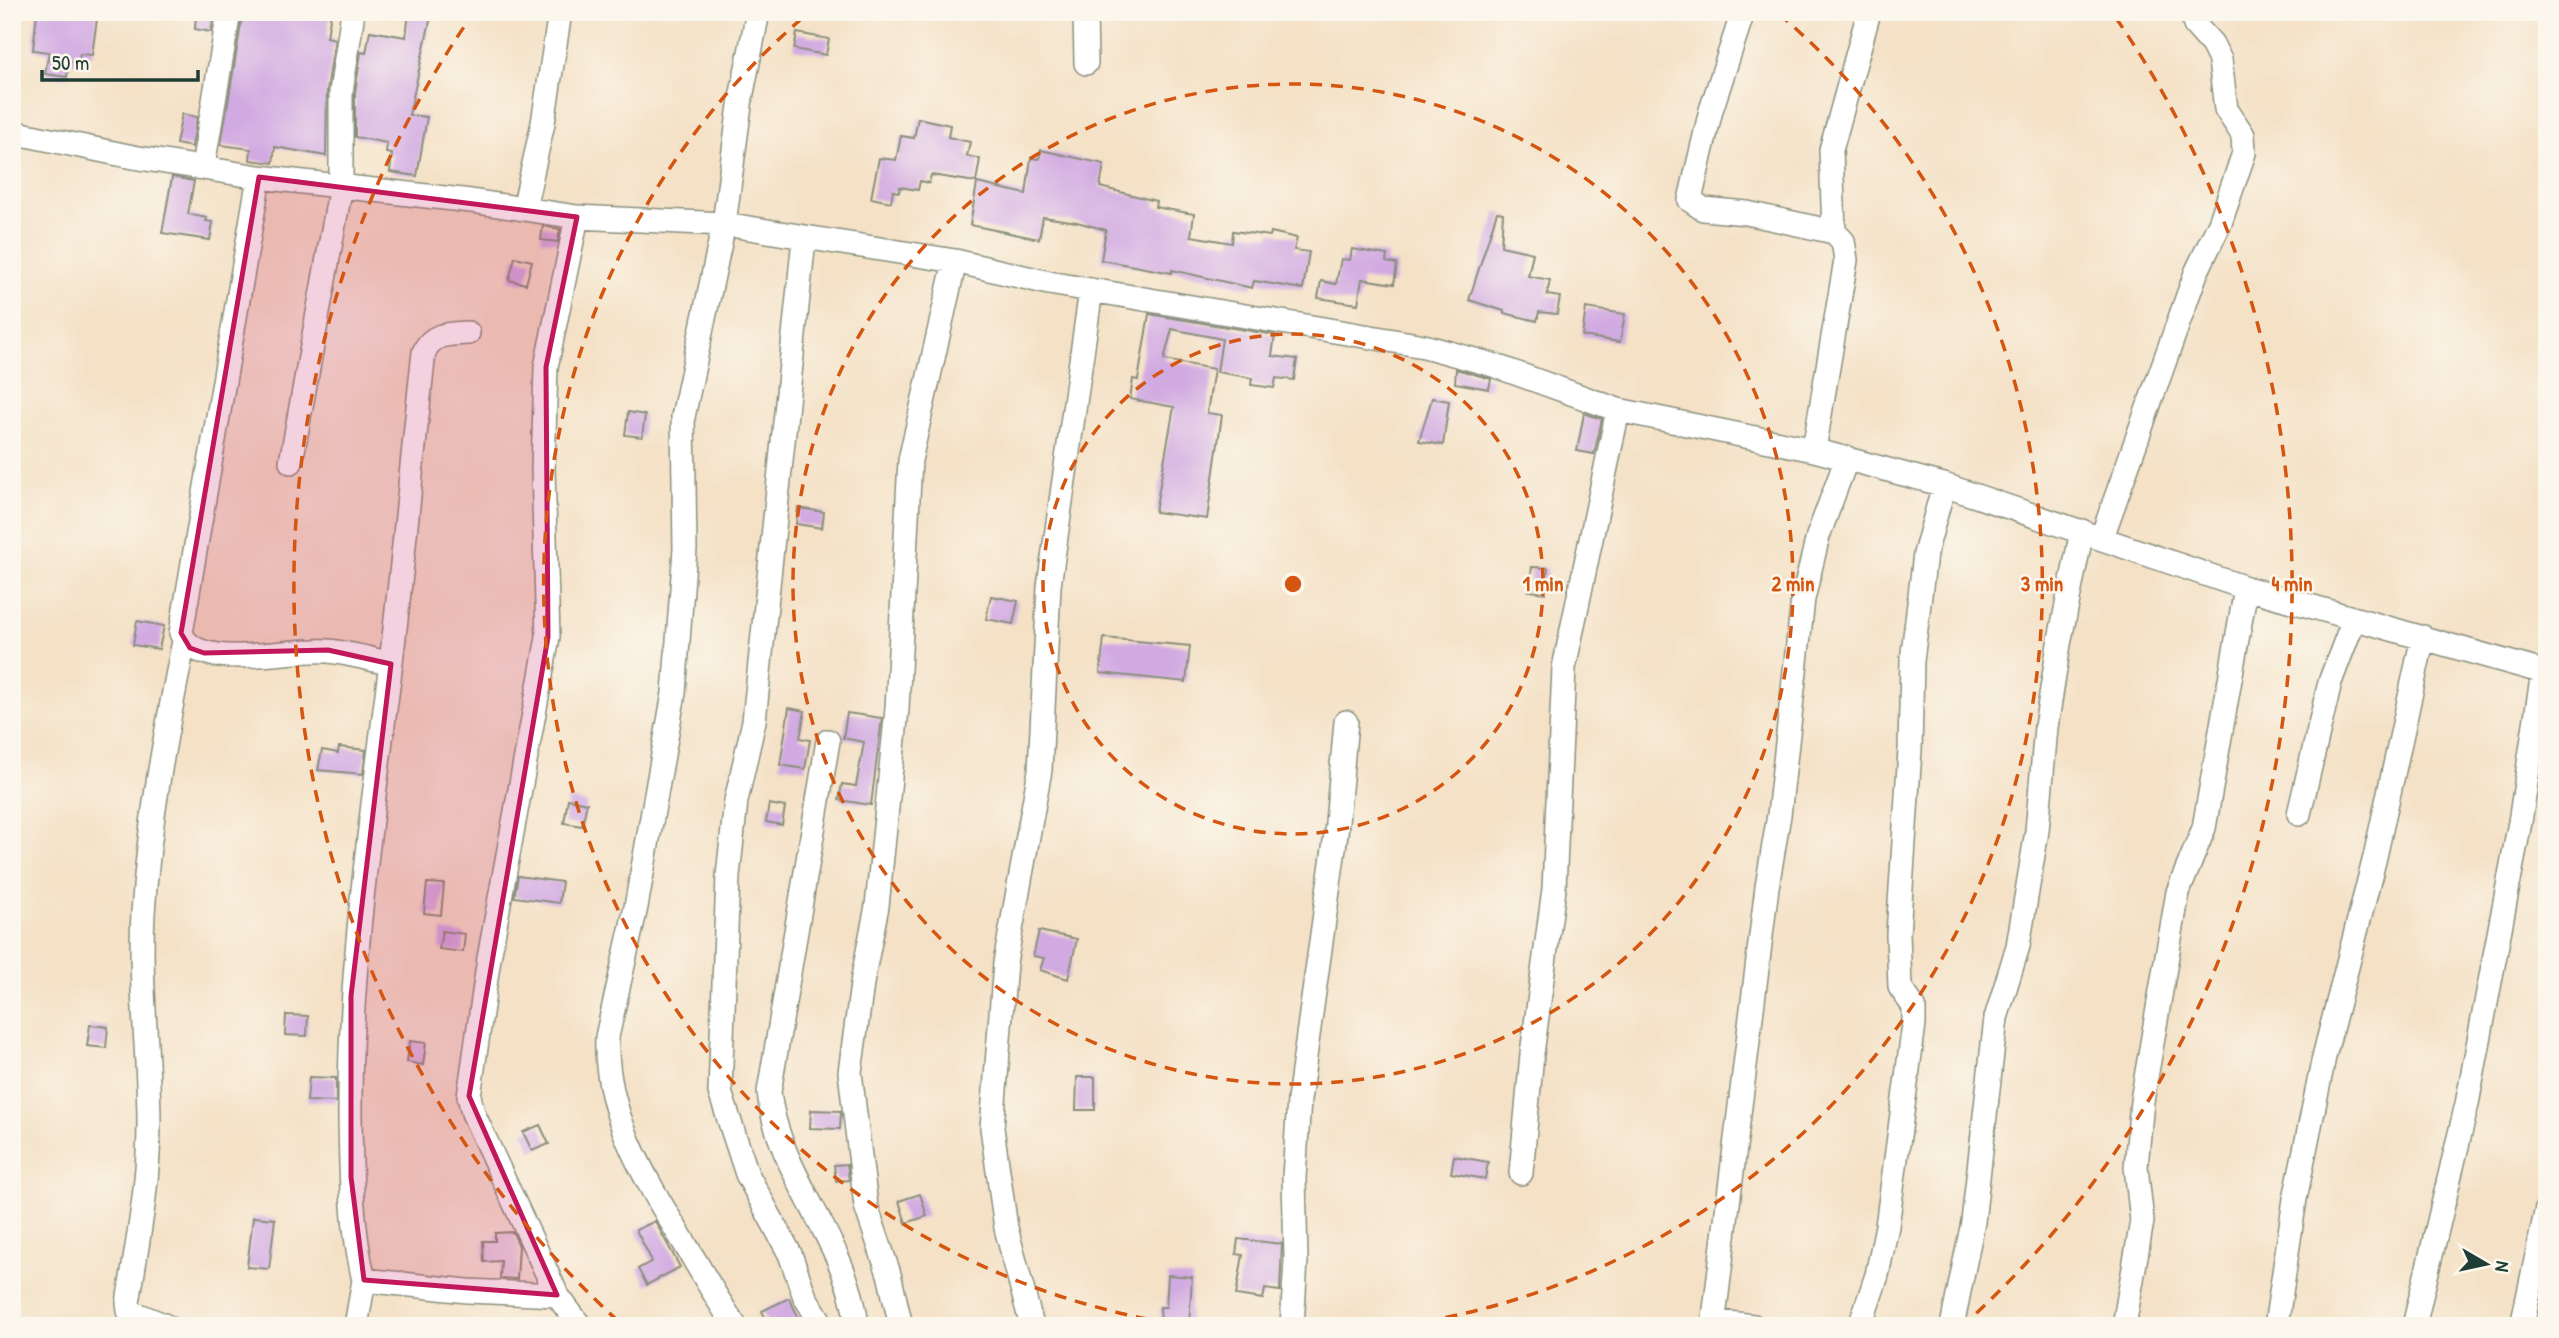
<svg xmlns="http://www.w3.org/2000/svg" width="2559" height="1338" font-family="'Patrick Hand',sans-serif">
  <rect width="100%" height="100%" fill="#fbf7ec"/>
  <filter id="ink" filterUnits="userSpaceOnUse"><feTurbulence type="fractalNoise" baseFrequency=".0143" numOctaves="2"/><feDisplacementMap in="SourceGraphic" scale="14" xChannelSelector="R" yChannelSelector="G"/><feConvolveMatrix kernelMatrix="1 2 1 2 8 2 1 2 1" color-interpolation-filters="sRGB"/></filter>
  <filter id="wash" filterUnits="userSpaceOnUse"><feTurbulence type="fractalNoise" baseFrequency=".00686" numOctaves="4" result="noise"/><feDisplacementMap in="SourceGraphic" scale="28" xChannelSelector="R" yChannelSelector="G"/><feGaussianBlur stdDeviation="1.57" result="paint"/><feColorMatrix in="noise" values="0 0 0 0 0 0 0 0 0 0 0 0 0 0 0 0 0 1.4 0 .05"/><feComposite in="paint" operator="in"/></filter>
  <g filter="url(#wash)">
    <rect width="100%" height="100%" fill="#f4e1c6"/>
    <g id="blocks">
      <path fill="#d2aae2" d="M37,12H98L92,55L80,54L78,63L69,62L67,77L45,74L49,52L33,50Z
        M196,12H215L211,32L195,29Z
        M243,12H331L327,37L335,39L327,90L326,156L275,147L273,163L250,160L251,149L221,145Z
        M409,12H432L409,115L427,117L417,176L390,172L392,154L386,153L387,143L355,137V93L361,52L366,53L370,31L406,37Z
        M797,33L829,39L826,55L794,49Z
        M182,114L197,117L192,147L176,144Z
        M918,118L950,125L948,137L970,142L967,156L980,159L976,182L931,175L929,183L920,181L918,190L900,187L899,192L893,191L891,202L871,198L879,158L896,160L901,136L914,138Z
        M1041,150L1104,164L1100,187L1156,201L1155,207L1194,214L1191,236L1232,243L1233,231L1270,236L1271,232L1297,238L1294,250L1309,252L1303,289L1254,281L1252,288L1172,270V273L1101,260L1106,230L1077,222L1043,217L1039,239L970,225L977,183L1026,194L1031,158L1039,159Z
        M172,177L194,181L188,214L207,218L206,221L213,222L210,240L162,233Z
        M1497,212L1503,213L1501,246L1533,253L1528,276L1550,280L1547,295L1560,297L1557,314L1539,312L1537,321L1504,313V311L1469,300Z
        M543,226L560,229L558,242L541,240Z
        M1352,249L1387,255L1386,262L1397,264L1394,284L1362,279L1358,304L1318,298L1321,281L1336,284L1341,259L1350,260Z
        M515,257L532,261L526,284L509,280Z
        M1586,308L1625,314L1620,342L1582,336Z
        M1149,314L1275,335L1272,356L1297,359L1294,380L1276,378L1274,388L1251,385L1252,378L1217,372L1222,339L1172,329L1164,360L1214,369L1207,413L1222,415L1207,519L1155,512L1174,407L1130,399L1133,379L1138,380Z
        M1456,369L1491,379L1489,389L1455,383Z
        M1432,398L1449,401L1443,445L1419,441Z
        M628,412L645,415L642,437L625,435Z
        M1584,413L1602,419L1594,454L1577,451Z
        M798,508L824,512L822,528L796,524Z
        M1532,567L1548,568L1545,593L1529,591Z
        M991,596L1018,601L1013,624L986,619Z
        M137,621L164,626L159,649L133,645Z
        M1104,638L1190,646L1186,682L1100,673Z
        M789,708L805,711L800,738L810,740L805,769L780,765Z
        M847,713L882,718L871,805L839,800L842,784L856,786L864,742L843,738Z
        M339,747L366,750L363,774L318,770L322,750L338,753Z
        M568,799L587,803L582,826L564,823Z
        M769,804L785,807L782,825L766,822Z
        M518,876L562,882L559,903L514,897Z
        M427,883L444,884L441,915L424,913Z
        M442,931L465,934L463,952L439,949Z
        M1039,931L1077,939L1068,979L1040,970L1044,958L1033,956Z
        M286,1015L308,1016L307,1036L285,1035Z
        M90,1025L108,1027L106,1048L87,1046Z
        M410,1041L426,1043L423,1065L407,1062Z
        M309,1077L336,1078V1102L307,1101Z
        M1077,1077H1095V1110H1076Z
        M811,1110L841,1111L840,1129L810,1128Z
        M540,1125L549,1144L532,1151L523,1132Z
        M1454,1156L1488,1162L1485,1179L1451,1173Z
        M847,1164L849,1180L836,1181L834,1165Z
        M920,1194L927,1216L906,1223L899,1201Z
        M253,1217L275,1219L269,1269L247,1267Z
        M655,1221L680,1267L647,1285L638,1269L652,1261L636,1230Z
        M513,1232L519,1246L517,1279L500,1278L501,1261L484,1262L483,1241H495V1233Z
        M1238,1239L1282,1244L1280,1291L1265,1289L1263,1299L1236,1295L1243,1255L1236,1254Z
        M1168,1275L1192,1277L1189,1326H1161L1160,1307H1166Z
        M789,1298L803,1326H769L762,1311Z"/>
    </g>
  </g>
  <g filter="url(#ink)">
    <use href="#blocks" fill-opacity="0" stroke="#8a8f7d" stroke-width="2"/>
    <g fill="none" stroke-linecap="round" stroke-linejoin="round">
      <g stroke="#8a8f7d" stroke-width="26">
        <path id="street" d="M1085,12L1086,63
          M1743,12L1711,110L1690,200L1703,209L1747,213L1834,232L1843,241L1846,260L1814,450
          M12,132L133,157L259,177L471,201L577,217L724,224L955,261L1049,283L1424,346L1493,365L1618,410L1814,450L1944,485L2246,588L2547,673
          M203,166L229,12
          M259,177L181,633C196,674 292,647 328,651C349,653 370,659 391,664
          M524,209L543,123L560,12
          M1834,232L1831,150L1869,12
          M804,239L754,721L736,801L728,876L720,1092L747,1174L790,1254L805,1297L823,1326
          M291,462L341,186V92L353,12
          M2102,537L2196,273L2220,223L2244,153L2243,135L2226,109L2220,60L2212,44L2195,25L2191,12
          M828,741L769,1092C778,1176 848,1241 857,1326
          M2299,814L2330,682L2354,619
          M1521,1173L1532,1054L1554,889L1564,668L1618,410
          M364,1280C351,1226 351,1172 350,1117C349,974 369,835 387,694C402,581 411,466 424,352C432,333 449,334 468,333
          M557,1295L473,1113L469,1096L489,958L548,637L543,470L546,367L577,217
          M1713,1321L1753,1326
          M166,1326L129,1311L128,1303C137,1245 149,1184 149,1124C149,1054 139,984 143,913C149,820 166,731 184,641
          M356,1326L364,1280L467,1291L557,1295L580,1326
          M735,1326C717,1299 701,1271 685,1244C646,1180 604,1114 607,1037L636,907L674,693L685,549L683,417L724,224L741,98L758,12
          M901,1326L889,1274L866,1206L850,1072L863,977L877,906L897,709L910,460L955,261
          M1032,1326L1006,1228L992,1128L1005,963L1040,770L1049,586L1091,290
          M1292,1326L1296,1260L1294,1178L1299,1100L1336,834L1346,722
          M1713,1326L1767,887L1779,815L1803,599L1818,536L1847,458
          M1860,1326L1877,1275L1887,1226L1914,1024V1007L1900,987L1898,934L1910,750L1912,661L1925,554L1944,485
          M1952,1326L1973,1222L1996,1018L2018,946L2037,831L2046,727L2059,644L2082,531
          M2124,1326L2142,1221L2136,1167L2142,1101L2178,892L2204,828L2246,588
          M2276,1326L2295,1199L2324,1057L2375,857L2423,637
          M2414,1326L2467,1104L2520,822L2543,672
          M2522,1326L2547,1208"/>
      </g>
      <use href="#street" stroke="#fff" stroke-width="23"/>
    </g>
  </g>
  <path fill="#c2185b" fill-opacity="0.2" stroke="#c2185b" stroke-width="5" stroke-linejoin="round" d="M259,177L577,217L546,367L548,637L469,1096L557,1295L364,1280L351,1177V996L391,664L328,650L204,653L190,648L181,633Z"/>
  <g fill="none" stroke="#d45610" stroke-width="3.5" stroke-dasharray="12 9">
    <circle cx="1293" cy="584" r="250"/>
    <circle cx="1293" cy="584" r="500"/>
    <path d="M1189 1326A749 749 0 0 1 807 14M1779 14A749 749 0 0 1 1397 1326"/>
    <path d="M618 1321A999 999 0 0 1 470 18M2116 18A999 999 0 0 1 1968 1321"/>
  </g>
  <circle cx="1293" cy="584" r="10" fill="#d45610" stroke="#fbf7ec" stroke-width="3.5"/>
  <g font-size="21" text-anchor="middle" font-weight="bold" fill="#d45610" stroke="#fbf7ec" stroke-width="5" stroke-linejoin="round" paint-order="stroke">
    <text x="1543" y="591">1 min</text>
    <text x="1793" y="591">2 min</text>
    <text x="2042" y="591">3 min</text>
    <text x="2292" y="591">4 min</text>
  </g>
  <rect width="2559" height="1338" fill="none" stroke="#fbf7ec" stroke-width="42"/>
  <g transform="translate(2486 1264) rotate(99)" stroke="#fbf7ec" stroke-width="5" paint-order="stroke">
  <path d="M0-5L12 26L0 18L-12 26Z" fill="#1f3d34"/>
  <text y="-10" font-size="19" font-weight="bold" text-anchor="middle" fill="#1f3d34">N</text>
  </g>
  <path d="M42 70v10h156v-10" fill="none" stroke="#1f3d34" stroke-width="3.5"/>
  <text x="52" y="70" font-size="21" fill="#1f3d34" stroke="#fbf7ec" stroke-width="5" paint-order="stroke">50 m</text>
</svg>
